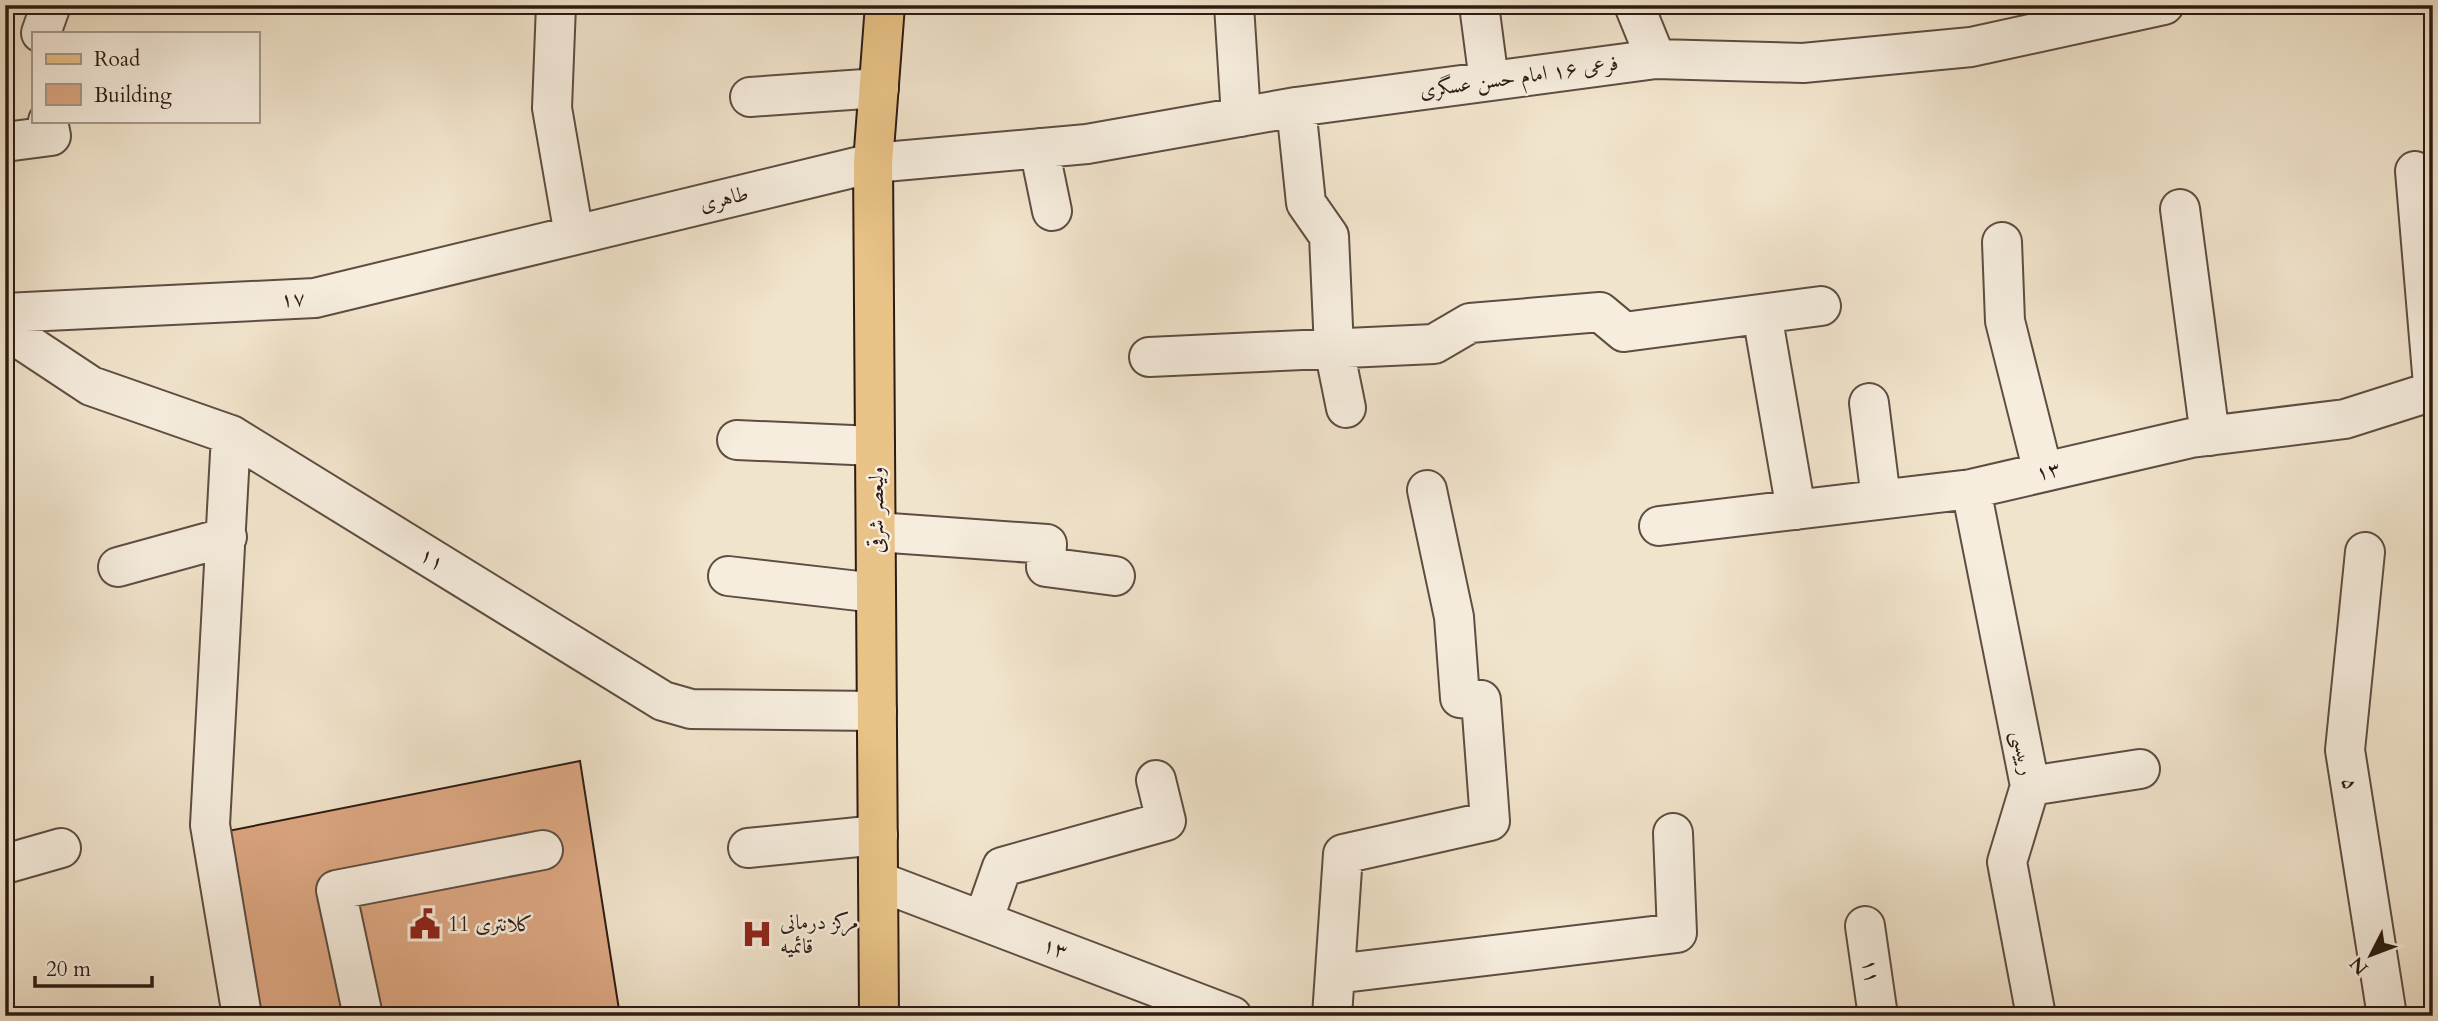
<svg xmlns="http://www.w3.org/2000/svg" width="2438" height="1021" font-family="Cardo,Amiri,serif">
  <rect width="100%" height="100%" fill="#f1e4cc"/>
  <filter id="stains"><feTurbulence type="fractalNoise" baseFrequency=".00286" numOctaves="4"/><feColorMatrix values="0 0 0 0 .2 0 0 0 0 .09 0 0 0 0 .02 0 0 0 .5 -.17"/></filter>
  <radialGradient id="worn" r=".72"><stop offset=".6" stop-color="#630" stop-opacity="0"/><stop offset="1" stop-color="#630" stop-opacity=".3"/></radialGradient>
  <path fill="#dda883" stroke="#2d1b14" stroke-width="2" d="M580,761L620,1016H261L228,831Z"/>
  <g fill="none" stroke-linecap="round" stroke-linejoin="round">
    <g stroke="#5e4d42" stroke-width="42">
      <path id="minor" d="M556,5L552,108L574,235
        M1234,5L1241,117
        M1479,5L1489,81
        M1634,5L1656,59
        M41,33L51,5
        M750,97L879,88
        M1296,107L1306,203L1329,236L1334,349L1346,408
        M5,142L51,136L48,121
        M1039,148L1052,211
        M2415,171L2433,385
        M2180,209L2210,436
        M2002,242L2005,321L2043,472
        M5,313L315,298L873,163L1087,144L1296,107L1656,59L1803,63L1971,47L2164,5
        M1762,314L1796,510
        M5,329L91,386L231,435L663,701L691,709L877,711
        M1149,357L1434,344L1470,323L1600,312L1624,332L1821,306
        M1869,403L1881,499
        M231,435L210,825L242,1016
        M737,440L875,446
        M1971,489L2030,786L2007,862L2036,1016
        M1659,526L1971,489L2191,438L2345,419L2433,391
        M876,532L1047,544L1046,567L1115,576
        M2365,552L2345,750L2387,1016
        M118,567L227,537
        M728,576L876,593
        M2030,786L2140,769
        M748,848L878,835
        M5,864L61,848
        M878,881L1232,1016
        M983,921L1002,867L1166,821L1156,780
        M1865,926L1878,1016
        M1335,974L1677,933L1673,833
        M363,1016L336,890L543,850
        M1332,1016L1343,854L1490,821L1481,700L1460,698L1454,617L1427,490"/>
    </g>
    <g stroke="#2d1b14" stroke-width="42">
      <path id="major" d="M879,1016L873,163L885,5"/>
    </g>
    <use href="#minor" stroke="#f6edde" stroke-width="38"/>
    <use href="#major" stroke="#e8c286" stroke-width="38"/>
  </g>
  <defs>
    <g id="civic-bare" transform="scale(2.415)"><path d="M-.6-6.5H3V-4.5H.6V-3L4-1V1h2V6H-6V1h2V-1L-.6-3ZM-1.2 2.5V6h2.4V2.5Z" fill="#8f2418" stroke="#f6edde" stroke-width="2.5" paint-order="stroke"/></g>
    <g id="hospital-bare" transform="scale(2.415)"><path d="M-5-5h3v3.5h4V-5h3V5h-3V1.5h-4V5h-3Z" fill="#8f2418" stroke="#f6edde" stroke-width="2.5" paint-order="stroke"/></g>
  </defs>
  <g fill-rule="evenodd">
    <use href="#civic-bare" x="425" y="924"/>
    <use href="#hospital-bare" x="757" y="934"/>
  </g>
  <g text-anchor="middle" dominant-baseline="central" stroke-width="5" stroke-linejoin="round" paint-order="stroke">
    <g font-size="21" fill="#2d1b14" stroke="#f6edde">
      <text transform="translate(1519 77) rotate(-8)">فرعی ۱۶ امام حسن عسگری</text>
      <text transform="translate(724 199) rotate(-14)">طاهری</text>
      <text transform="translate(293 299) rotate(-3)">۱۷</text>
      <text transform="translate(2048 471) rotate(-13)">۱۳</text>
      <text transform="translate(876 510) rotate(-90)">ولیعصر شرقی</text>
      <text transform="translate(432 559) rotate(32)">۱۱</text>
      <text transform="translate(2023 753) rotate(79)">رییسی</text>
      <text transform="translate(2350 784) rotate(81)">۵</text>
      <text transform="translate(1055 948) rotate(21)">۱۳</text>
      <text transform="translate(1871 971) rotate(81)">۱۱</text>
    </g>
    <g font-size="21" fill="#2d1b14" stroke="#f6edde" text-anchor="start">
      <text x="780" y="922">مرکز درمانی<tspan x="780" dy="24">قائمیه</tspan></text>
      <text x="448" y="924">کلانتری 11</text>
    </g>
  </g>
  <rect width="2438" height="1021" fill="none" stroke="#f1e4cc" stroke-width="28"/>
  <rect x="7" y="7" width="2424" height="1007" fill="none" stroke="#2d1b14" stroke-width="3.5"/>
  <rect x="14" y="14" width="2410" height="993" fill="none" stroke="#2d1b14" stroke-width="2"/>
  <rect x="32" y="32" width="228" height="91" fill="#f6edde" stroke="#a6998d" stroke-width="2"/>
  <rect x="46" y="54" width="35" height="10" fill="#e8c286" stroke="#a6998d" stroke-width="2"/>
  <text x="94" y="66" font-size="21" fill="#2d1b14">Road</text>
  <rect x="46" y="84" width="35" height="21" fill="#dda883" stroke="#a6998d" stroke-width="2"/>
  <text x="94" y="102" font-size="21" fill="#2d1b14">Building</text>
  <g transform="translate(2371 955) rotate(228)" stroke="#f6edde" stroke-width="5" paint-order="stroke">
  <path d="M0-5L12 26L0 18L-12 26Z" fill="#2d1b14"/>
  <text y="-10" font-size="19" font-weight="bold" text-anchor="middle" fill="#2d1b14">N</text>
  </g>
  <path d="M35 976v10h117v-10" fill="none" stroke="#2d1b14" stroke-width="3.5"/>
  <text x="46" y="976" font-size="21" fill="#2d1b14" stroke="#f6edde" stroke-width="5" paint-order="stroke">20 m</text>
  <rect width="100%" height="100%" filter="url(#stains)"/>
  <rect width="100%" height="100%" fill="url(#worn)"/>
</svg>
